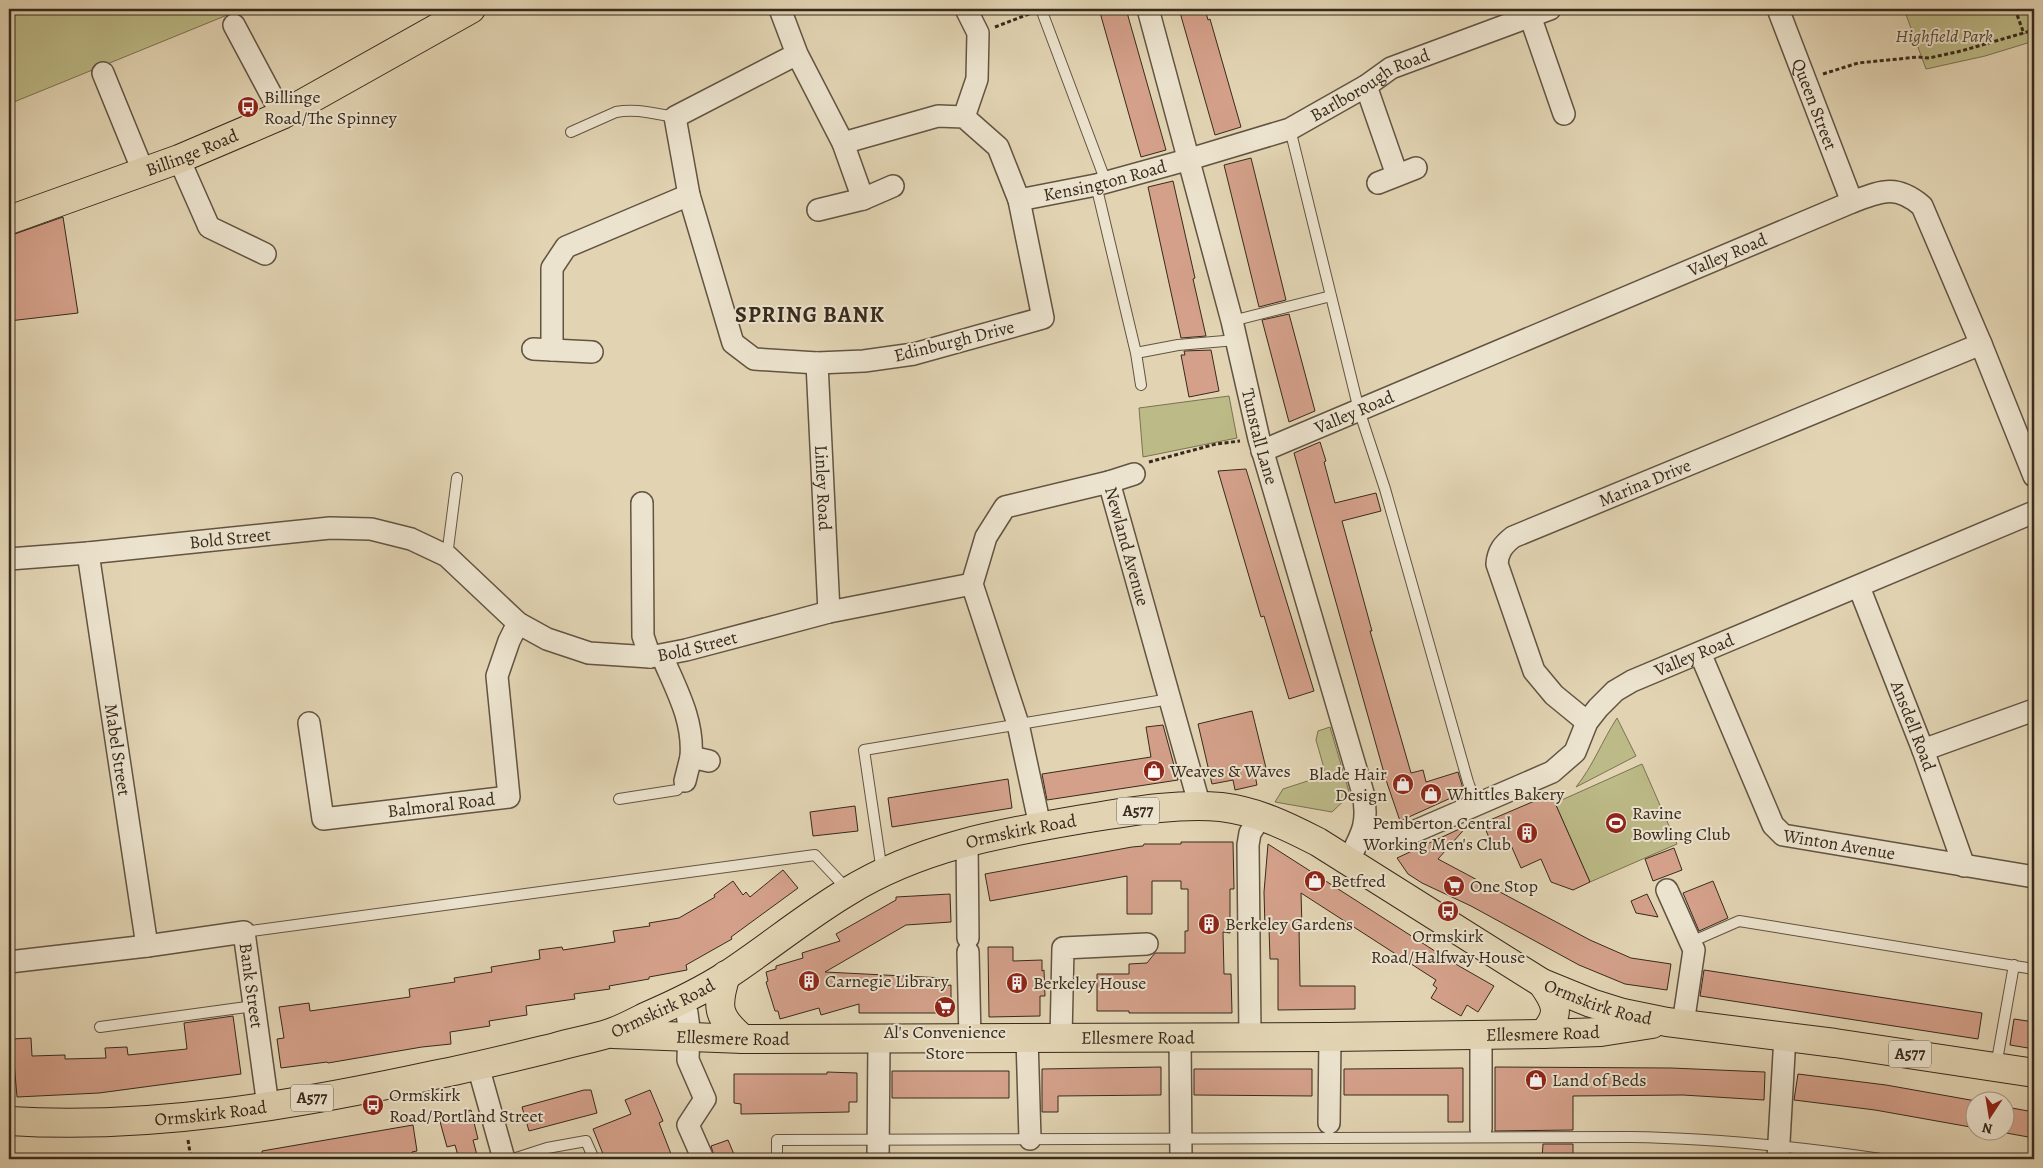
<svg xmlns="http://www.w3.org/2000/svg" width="2043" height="1168" font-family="Alegreya,serif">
  <rect width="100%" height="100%" fill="#e2d4b3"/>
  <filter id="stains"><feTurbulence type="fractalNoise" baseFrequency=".004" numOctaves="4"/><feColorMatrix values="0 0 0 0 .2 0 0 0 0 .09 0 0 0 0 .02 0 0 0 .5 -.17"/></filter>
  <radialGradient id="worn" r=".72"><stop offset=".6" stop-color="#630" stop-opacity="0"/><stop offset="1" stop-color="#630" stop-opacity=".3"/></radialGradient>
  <path fill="#bcba87" stroke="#7a7252" d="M9,9H242L9,104Z
    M1904,9H2034V41L1985,56L1926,69Z
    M1229,396L1237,438L1143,457L1139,408Z
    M1617,718L1636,756L1576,787C1593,766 1602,741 1617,718Z
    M1330,727L1350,795L1332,812L1275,802L1283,789L1326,775L1316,740L1318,731Z
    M1642,764L1677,844L1590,882L1555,803Z"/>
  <path fill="#d4a08a" stroke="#372a1d" d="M1099,9H1126L1166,150L1141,157Z
    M1179,9H1205L1208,20L1210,19L1241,127L1215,135Z
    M1251,158L1286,300L1259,307L1224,165Z
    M1173,181L1195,278L1193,279L1206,336L1181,338L1148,187Z
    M63,217L78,313L9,321V236Z
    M1289,314L1315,411L1289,422L1262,320Z
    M1211,350L1219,391L1189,397L1181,355H1185L1184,351Z
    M1320,442L1326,461L1324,462L1335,503L1376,493L1381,511L1342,521L1372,631H1370L1411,773L1423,770L1426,782L1458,772L1464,792L1400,821L1386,780L1294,453Z
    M1246,469L1314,691L1289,699L1264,616L1261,617L1218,471Z
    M1252,711L1267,772L1255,775L1257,785L1235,790L1233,780L1212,784L1198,724Z
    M1163,725L1178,780L1047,800L1042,774L1151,757L1146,727Z
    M1008,779L1012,808L892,827L888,798Z
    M1551,794L1590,882L1573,890L1551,882L1541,859L1521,868L1510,843L1494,850L1483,823Z
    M855,806L858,831L813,836L810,812Z
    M1468,825L1438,859L1590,940L1631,958L1671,964L1667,990L1625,984L1579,965L1471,906L1422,883L1408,874L1397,858Z
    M1181,842H1233L1234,889H1230V933L1223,932L1224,974H1231L1232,1013H1129V1011H1097V974H1129V964L1147,963L1155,953H1185V931H1188V889H1181V881H1152V914H1127V876L990,901L985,874L1132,847L1143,846L1144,844H1181Z
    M1268,844L1452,962L1494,986L1478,1012L1467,1005L1461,1016L1431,998L1437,988L1433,985L1436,980L1301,893L1302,927H1299L1300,986H1355V1009L1278,1010V959H1270L1269,928H1265L1264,892Z
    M1674,848L1682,870L1653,881L1645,859Z
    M783,870L798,888L731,937L732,939L686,965L687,970L649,977V979L609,986L610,989L574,994L575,999L526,1006L527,1015L489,1021L490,1026L450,1032L451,1044L422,1047L328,1063L327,1062L281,1068L277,1039L284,1038L279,1007L309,1003L310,1011L410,997L409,989L455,982L454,978L492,972L491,967L540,959L539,950L562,947L563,950L615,942L613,931L650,926L649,923L679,918L715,897L714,895L733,881L743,895L746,892L750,897Z
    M1713,881L1728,918L1699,931L1683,893Z
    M950,894L951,922L906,925L825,972L944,978V986L951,985V1013H859V1004L821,1015L819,1008L780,1019L778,1011H775L766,982L768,981L766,972L776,969V966L803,958L802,953L840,941L836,934L896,900V897Z
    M1647,894L1658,917L1636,913L1631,901Z
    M988,947H1013V961L1042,960V971L1044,970L1045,996H1040V1016L989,1017Z
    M1704,970L1982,1013L1978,1039L1700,996Z
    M233,1016L241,1074L99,1093L17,1097L12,1039L31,1038L32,1056L65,1055V1059L106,1058L105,1048L127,1047L128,1055L187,1049L184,1023Z
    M2014,1019L2034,1022V1049L2010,1045Z
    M1161,1067V1095L1058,1096V1112H1042V1069Z
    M1495,1067L1671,1068L1765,1072L1764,1100L1683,1095L1573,1096V1130L1495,1131Z
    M1463,1068V1122H1448V1095H1344V1069Z
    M1194,1069H1312V1096L1194,1095Z
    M892,1071H1009V1098H892Z
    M827,1072L857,1073V1102H849V1112L741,1114V1104L734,1103V1074H827Z
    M1798,1074L1886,1085L1976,1101V1128L1875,1110L1794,1100Z
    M584,1090H591L597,1113L529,1131L522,1107Z
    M650,1090L663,1121L659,1123L673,1159H605L593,1129L631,1114L625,1100Z
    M2006,1107L2034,1112V1138L2006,1133Z
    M471,1110L478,1139L473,1140L478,1159H459L455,1145L447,1147L439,1118Z
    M413,1125L417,1151L412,1152L413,1159H263L262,1151Z
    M728,1140L736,1159H715L711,1146Z
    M1543,1144H1573V1159H1542Z"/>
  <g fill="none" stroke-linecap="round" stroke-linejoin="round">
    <g stroke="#625442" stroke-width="12">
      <path id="lane" d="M1041,9L1106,182
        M1290,129L1359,410L1385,489L1468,782L1476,804
        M571,132L616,112C636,108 655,114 675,117
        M1096,185L1136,353L1141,385
        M1232,321L1331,296
        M1136,353L1178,345L1236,340
        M447,556L457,478
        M619,799L677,790L685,781
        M882,872L864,750L1170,699
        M244,932L815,855L848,890
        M1691,942L1739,921L2034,969
        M100,1027L254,1006
        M1996,1066L2014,965
        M513,1159L547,1148L586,1141L594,1159
        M777,1159V1140L1630,1137C1714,1138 1798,1147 1881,1159"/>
    </g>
    <g stroke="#625442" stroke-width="24">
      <g id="street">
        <path d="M780,9L797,54L843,143L938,116L964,117L998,147L1019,200L1043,318L914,354L864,361L817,363L754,359L733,343L689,195L675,117L797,54"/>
        <path id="s1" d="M1148,9L1232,321L1259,439L1363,793C1369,824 1362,834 1348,861"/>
        <path id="s2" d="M1778,9L1852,202"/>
        <path d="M1530,16L1564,114"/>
        <path d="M234,25L282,115"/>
        <path d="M103,73L143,171"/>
        <path d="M1366,86L1397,175"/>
        <path d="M964,117L977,79L978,33L966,9"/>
        <path d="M843,143L863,199"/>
        <path d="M179,159L209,227L265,254"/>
        <path d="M1378,183L1416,168"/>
        <path id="s3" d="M1019,200L1096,185L1190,159L1290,129L1366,86L1391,68L1550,9"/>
        <path d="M818,210L863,199L893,186"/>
        <path d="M533,349L592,352"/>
        <path d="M552,350V268L566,247L689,195"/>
        <path id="s4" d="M817,363L829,612"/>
        <path id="s5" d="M1262,451L1852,202C1882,191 1896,184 1922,206L1981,344L2034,476"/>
        <path d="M1109,482L1134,474"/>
        <path d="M642,503L643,636L650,657"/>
        <path id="s6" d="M88,553L147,946"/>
        <path id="s7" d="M9,559L88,553L330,528L371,529L411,539L447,556L518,623L547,639L589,653L650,657L686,650L829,612L972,584"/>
        <path id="s8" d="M1859,587L1923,750L1964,866"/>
        <path id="s9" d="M1700,653L1773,825L1783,835L2034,877"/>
        <path d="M662,656C676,689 694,720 691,757"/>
        <path id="s10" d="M1587,722L1554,695L1534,671L1497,564C1498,551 1503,545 1513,537L1981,344"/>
        <path id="s11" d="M309,723L323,819L509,797L497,676L509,641L518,623"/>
        <path d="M1923,750L2034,710"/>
        <path d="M685,781L691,757L709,761"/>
        <path id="s12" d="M1040,826L1018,724L972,584L986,537L1005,507L1109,482L1197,796L1203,806"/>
        <path id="s13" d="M1361,835L1385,838L1411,833L1552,772L1575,752L1587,722L1598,708L1615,691L1632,681L2034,512"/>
        <path d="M967,841L968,938"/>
        <path d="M1667,890L1694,950L1683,1024"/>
        <path d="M968,952L970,1039"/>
        <path id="s14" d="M9,962L147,946L244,932L268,1106"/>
        <path d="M681,1001L687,1013L689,1028L688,1060L705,1099L688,1125L703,1159"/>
        <path d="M1481,1034V1129"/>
        <path d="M1180,1036L1181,1159"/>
        <path d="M1250,1037L1248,845L1250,833L1261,816"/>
        <path d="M1027,1038L1030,1139"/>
        <path d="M1061,1038L1063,948L1147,944"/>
        <path d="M478,1066L504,1159"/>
        <path d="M1329,1123L1330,1037"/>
        <path d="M878,1159L879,1040"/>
        <path d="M1778,1159L1785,1036"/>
      </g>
    </g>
    <g stroke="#372a1d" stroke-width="30">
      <g id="primary">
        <path id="s15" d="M9,220L179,159L282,115L471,9"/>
      </g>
    </g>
    <g stroke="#372a1d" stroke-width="30">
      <g id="highway">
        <path d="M726,975C716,1007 717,1017 743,1039"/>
        <path d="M1542,983C1557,1004 1561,1014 1543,1034"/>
        <path id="s16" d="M613,1034L743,1039L1330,1037L1543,1034L1601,1032L1652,1024"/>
        <path id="s17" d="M9,1121C152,1130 295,1105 434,1075C475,1067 515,1057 556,1047C573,1042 592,1039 610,1033C622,1029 635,1022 647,1016C675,1004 702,991 727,975C768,948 805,917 847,892C920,847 1000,833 1083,819C1128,812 1175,803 1221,807C1256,811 1287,826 1318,842L1542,983L1591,1003L1623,1013L1667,1022L1835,1043L2034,1073"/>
      </g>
    </g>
    <path stroke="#372a1d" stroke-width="3" stroke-dasharray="4 2.5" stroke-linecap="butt" d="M2015,9L2024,34
      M995,27L1029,14
      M1823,74L1858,63L1918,57L1929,58L1961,51L2034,30
      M1149,462L1216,444L1240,441
      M188,1140L191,1159"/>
    <use href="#lane" stroke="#ece3ce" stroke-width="10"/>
    <use href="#street" stroke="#ece3ce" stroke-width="21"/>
    <use href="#primary" stroke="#e2d4b3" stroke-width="28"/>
    <use href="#highway" stroke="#e2d4b3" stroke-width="28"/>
  </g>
  <defs>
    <g id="bus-disc" transform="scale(1.125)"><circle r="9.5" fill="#8f2418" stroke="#ece3ce"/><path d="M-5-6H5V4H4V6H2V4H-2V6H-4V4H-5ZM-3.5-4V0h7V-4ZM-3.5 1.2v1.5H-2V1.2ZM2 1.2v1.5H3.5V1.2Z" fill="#fff"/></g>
    <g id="shop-disc" transform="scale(1.125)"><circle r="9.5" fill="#8f2418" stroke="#ece3ce"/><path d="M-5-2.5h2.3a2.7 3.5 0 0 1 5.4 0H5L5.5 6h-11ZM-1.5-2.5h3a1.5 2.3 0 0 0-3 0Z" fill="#fff"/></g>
    <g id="stadium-disc" transform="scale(1.125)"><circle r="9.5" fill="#8f2418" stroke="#ece3ce"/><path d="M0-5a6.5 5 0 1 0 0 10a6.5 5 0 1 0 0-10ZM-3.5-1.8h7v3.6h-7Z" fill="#fff"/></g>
    <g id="building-disc" transform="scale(1.125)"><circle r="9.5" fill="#8f2418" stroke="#ece3ce"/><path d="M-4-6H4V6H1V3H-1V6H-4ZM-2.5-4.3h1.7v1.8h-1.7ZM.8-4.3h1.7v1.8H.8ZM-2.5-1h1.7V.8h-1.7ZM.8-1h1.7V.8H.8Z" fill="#fff"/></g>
    <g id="supermarket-disc" transform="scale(1.125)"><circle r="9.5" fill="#8f2418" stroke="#ece3ce"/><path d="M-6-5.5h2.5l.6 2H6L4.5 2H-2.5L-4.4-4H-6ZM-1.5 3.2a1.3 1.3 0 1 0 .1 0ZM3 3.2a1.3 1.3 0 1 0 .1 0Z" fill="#fff"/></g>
  </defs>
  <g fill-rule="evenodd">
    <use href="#bus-disc" x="248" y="107"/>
    <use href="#shop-disc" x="1154" y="771"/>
    <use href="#shop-disc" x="1403" y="784"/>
    <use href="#shop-disc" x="1431" y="794"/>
    <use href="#stadium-disc" x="1616" y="823"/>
    <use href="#building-disc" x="1527" y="833"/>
    <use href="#shop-disc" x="1315" y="881"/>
    <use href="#supermarket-disc" x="1454" y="886"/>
    <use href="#bus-disc" x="1448" y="911"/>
    <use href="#building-disc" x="1209" y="924"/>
    <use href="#building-disc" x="809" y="981"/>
    <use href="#building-disc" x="1017" y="983"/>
    <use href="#supermarket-disc" x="945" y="1007"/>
    <use href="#shop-disc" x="1536" y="1080"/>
    <use href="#bus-disc" x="373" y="1105"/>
  </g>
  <g text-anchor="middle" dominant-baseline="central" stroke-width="4" stroke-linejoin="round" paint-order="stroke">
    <g fill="#ece3ce" stroke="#6d6252" stroke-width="1">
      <rect x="1117" y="797.5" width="42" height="27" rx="4"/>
      <rect x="1889" y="1040.5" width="42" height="27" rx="4"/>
      <rect x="291" y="1084.5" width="42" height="27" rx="4"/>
    </g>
    <g font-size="16" font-weight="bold" fill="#372a1d">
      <text x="1138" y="811">A577</text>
      <text x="1910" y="1054">A577</text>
      <text x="312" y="1098">A577</text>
    </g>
    <g font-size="18" font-style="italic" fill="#524732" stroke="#ece3ce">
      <text x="1944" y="36">Highfield Park</text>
    </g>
    <g font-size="18" fill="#372a1d" stroke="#ece3ce">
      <text stroke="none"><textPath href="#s3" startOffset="372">Barlborough Road</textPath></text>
      <text stroke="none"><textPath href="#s2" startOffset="102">Queen Street</textPath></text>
      <text stroke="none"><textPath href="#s15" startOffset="195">Billinge Road</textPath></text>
      <text stroke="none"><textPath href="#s3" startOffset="88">Kensington Road</textPath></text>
      <text stroke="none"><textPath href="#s5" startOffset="505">Valley Road</textPath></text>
      <text transform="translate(954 341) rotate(-14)">Edinburgh Drive</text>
      <text stroke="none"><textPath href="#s5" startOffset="100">Valley Road</textPath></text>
      <text stroke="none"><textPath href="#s1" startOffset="442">Tunstall Lane</textPath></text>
      <text stroke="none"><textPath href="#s10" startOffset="362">Marina Drive</textPath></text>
      <text stroke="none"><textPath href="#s4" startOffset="125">Linley Road</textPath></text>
      <text stroke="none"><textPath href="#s7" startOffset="222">Bold Street</textPath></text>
      <text stroke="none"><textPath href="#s12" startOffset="510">Newland Avenue</textPath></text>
      <text stroke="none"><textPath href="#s7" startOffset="729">Bold Street</textPath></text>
      <text stroke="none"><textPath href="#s13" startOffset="396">Valley Road</textPath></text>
      <text stroke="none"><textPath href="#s8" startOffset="149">Ansdell Road</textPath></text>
      <text stroke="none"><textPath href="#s6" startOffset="199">Mabel Street</textPath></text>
      <text stroke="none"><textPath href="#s11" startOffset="216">Balmoral Road</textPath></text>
      <text stroke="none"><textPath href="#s17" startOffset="1072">Ormskirk Road</textPath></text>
      <text stroke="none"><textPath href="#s9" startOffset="258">Winton Avenue</textPath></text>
      <text stroke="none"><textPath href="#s14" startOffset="291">Bank Street</textPath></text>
      <text stroke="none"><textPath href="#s17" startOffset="1702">Ormskirk Road</textPath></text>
      <text stroke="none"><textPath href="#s17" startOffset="668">Ormskirk Road</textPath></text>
      <text stroke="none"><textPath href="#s16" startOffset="930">Ellesmere Road</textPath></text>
      <text stroke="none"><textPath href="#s16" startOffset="525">Ellesmere Road</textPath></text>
      <text stroke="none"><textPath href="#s16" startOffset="120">Ellesmere Road</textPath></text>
      <text stroke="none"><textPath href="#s17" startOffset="202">Ormskirk Road</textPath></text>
    </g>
    <g font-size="18" fill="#372a1d" stroke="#ece3ce" text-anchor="start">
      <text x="264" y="97">Billinge<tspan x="264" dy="21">Road/The Spinney</tspan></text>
      <text x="1170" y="771">Weaves &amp; Waves</text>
      <text x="1387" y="774" text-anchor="end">Blade Hair<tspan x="1387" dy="21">Design</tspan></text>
      <text x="1447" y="794">Whittles Bakery</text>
      <text x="1632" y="813">Ravine<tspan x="1632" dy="21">Bowling Club</tspan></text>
      <text x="1511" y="823" text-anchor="end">Pemberton Central<tspan x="1511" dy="21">Working Men's Club</tspan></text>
      <text x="1331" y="881">Betfred</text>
      <text x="1470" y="886">One Stop</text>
      <text x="1225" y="924">Berkeley Gardens</text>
      <text x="1448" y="936" text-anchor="middle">Ormskirk<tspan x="1448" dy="21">Road/Halfway House</tspan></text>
      <text x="825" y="981">Carnegie Library</text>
      <text x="1033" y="983">Berkeley House</text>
      <text x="945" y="1032" text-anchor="middle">Al's Convenience<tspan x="945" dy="21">Store</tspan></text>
      <text x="1552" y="1080">Land of Beds</text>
      <text x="389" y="1095">Ormskirk<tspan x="389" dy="21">Road/Portland Street</tspan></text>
    </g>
    <g font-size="22" font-weight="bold" letter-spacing="1" fill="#372a1d" stroke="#ece3ce">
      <text x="810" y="315">SPRING BANK</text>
    </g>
  </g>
  <rect width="2043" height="1168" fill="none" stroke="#e2d4b3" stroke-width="30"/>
  <rect x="10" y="10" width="2023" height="1148" fill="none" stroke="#372a1d" stroke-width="2.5"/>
  <rect x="15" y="15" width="2013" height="1138" fill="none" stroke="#372a1d"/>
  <g transform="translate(1990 1116) rotate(192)"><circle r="24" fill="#ece3ce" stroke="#a49987"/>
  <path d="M0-4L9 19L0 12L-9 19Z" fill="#8f2418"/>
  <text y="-8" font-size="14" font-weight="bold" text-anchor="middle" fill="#372a1d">N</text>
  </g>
  <rect width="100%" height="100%" filter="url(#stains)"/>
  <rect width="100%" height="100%" fill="url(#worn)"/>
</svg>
